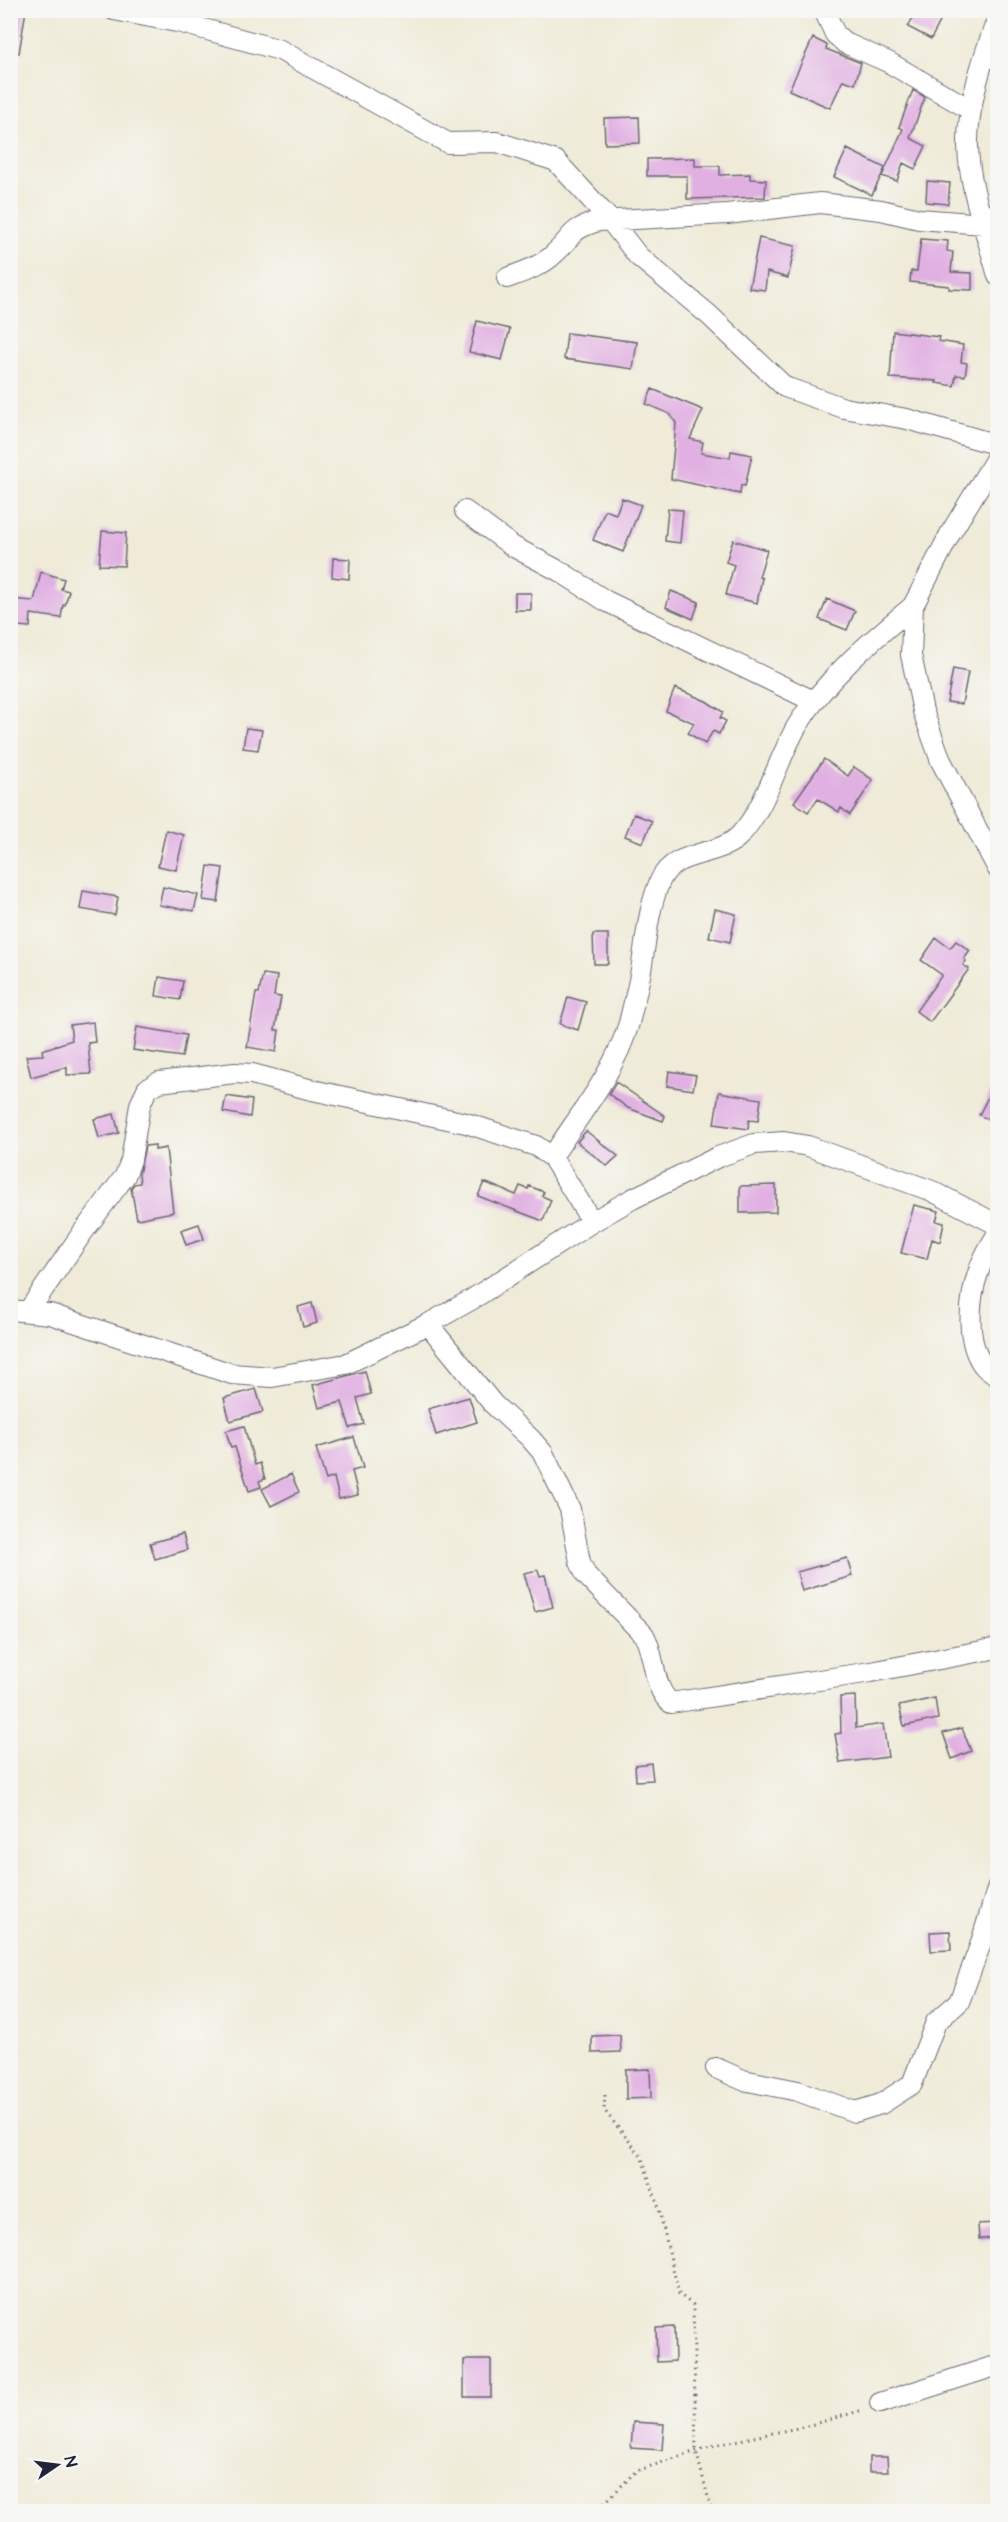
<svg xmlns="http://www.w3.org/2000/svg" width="1008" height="2522" font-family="'Architects Daughter',sans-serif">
  <rect width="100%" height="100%" fill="#f6f6f2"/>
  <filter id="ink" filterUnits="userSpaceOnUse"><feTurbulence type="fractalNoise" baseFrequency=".0167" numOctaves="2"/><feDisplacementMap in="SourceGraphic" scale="12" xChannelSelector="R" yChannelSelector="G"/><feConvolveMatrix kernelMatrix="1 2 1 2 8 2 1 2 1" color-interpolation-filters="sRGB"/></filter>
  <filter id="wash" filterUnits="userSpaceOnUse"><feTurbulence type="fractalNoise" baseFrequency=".008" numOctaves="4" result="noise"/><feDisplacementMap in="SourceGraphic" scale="24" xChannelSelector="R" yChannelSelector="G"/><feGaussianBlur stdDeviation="1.35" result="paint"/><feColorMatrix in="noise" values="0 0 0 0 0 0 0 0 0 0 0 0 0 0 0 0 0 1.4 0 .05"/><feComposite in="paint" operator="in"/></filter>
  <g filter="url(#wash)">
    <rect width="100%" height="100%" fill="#efebd8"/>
    <g id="blocks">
      <path fill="#e1b0e2" d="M10,10H26L19,53H10Z
        M917,10H946L931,39L908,27Z
        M813,38L827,45L826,49L861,63L855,84L843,80L830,108L789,90Z
        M913,90L925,97L910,138L926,146L915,169L903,163L897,181L882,176L903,129L899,127Z
        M639,117L640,143L605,144L604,118Z
        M847,149L885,168L872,195L834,177Z
        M695,158V166H720V175L750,174V179L766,180L765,197L687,199V176H647V159Z
        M927,181L950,183L948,204L926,202Z
        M759,238L795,246L788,278L767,272L765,290L749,288Z
        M921,239L948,241L947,251L953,252L951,272L972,273V290L949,289V286L910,282L911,271H917Z
        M477,321L510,329L502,360L469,352Z
        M893,331L939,337L938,341L963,345L961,362L967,363L965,376L956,375L954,386L936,383L937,381L890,378Z
        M567,333L637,342L633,369L564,359Z
        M652,389L703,410L690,439L703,442L701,453L730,458L731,451L752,455L745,486L741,485L740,494L671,479L676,423L670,414L646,404Z
        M622,498L641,505L623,552L593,540L605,510L616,514Z
        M668,509L683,510L680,543L665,541Z
        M102,531L126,533L124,566L99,565Z
        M733,540L767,550L759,577L762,578L757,603L726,595L734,565L726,562Z
        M333,558L350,559L349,579L332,577Z
        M41,572L64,579L61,589L69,591L65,605H63L61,618L31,614L30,627L16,626L17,612L10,611V599L34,601Z
        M671,591L699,602L693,619L666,607Z
        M515,593H531V610H515Z
        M827,599L855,611L847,630L819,619Z
        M953,669L968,672L962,704L947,702Z
        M675,688L706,701L723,712L720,718L726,721L719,734L713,731L705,744L688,733L694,723L666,711Z
        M246,728L262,730L258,750L243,748Z
        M824,759L848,776L854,767L873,780L850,815L841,808L839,812L818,799L808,812L794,802Z
        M634,814L652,821L643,843L625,836Z
        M166,830L184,835L176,870L158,866Z
        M208,866L223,868L218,902L203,900Z
        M163,887L198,895L194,911L159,905Z
        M83,891L118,897L115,915L80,909Z
        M715,909L736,914L730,942L709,937Z
        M593,934H608V964H594Z
        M936,938L950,948L956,941L970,951L964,959L966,961L963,965L969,969L930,1022L916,1011L942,975L921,960Z
        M263,974L277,976L274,996L281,997L275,1030H279L276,1052L247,1047L256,993H259Z
        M159,977L183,981L180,1000L156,996Z
        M568,997L586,1002L578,1030L560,1024Z
        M93,1022L95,1042L88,1043L91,1074L67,1075V1067L31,1077L26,1056L43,1055L42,1050L72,1040L70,1025Z
        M137,1027L186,1035L182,1057L133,1050Z
        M669,1071L696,1075L693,1090L667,1086Z
        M998,1077V1124L979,1115Z
        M616,1082L665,1116L663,1121L628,1108L609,1094Z
        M719,1092L761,1099L758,1121L749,1120L748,1129L714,1124Z
        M226,1096L252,1100L250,1117L223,1112Z
        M114,1114L119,1133L99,1138L94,1119Z
        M586,1131L618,1156L607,1166L577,1142Z
        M155,1145V1150L166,1148L173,1212L137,1219L131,1188L134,1184L140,1183L139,1174L145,1146Z
        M484,1182L516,1195L520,1186L528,1189L529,1186L544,1192L542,1196L551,1200L543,1221L478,1196Z
        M776,1185V1212L740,1213V1186Z
        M914,1205L939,1211L936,1221L944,1223L940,1242L932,1239L927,1259L901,1253Z
        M199,1224L204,1239L186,1245L181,1230Z
        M312,1303L317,1323L303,1327L298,1307Z
        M365,1371L371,1394L357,1398L364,1424L350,1428L342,1402L319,1408L313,1385Z
        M256,1389L263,1412L230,1421L224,1398Z
        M469,1397L477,1422L436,1435L428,1409Z
        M244,1426L255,1465L260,1463L265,1479L259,1481L261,1487L249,1491L235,1447L231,1448L226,1431Z
        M354,1437L363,1468L352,1471L358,1495L339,1499L334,1477L326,1480L316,1448Z
        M291,1474L299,1492L271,1506L262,1489Z
        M183,1534L187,1550L155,1559L150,1543Z
        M847,1558L852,1576L802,1591L797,1572Z
        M538,1570L540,1576L545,1575L553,1607L535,1612L524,1573Z
        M855,1696L856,1728L883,1724L888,1757L840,1763L835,1734L841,1733L840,1697Z
        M935,1698L938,1719L904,1726L899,1706Z
        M962,1728L971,1751L952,1759L943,1733Z
        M651,1763L653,1780L636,1781L635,1765Z
        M950,1931L951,1950L931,1951L930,1932Z
        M620,2035L621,2052L592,2053V2036Z
        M650,2069L651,2098L626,2099V2070Z
        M995,2223L996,2238L979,2239L978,2224Z
        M674,2327L675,2361L657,2362L656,2328Z
        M464,2360H491V2397H464Z
        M633,2422L664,2424L662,2450L631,2448Z
        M869,2457H887L888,2472H869Z"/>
    </g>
  </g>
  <g filter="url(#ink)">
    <use href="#blocks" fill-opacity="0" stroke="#6a6872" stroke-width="1.5"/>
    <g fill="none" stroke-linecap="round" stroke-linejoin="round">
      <g stroke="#6a6872" stroke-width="22">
        <path id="street" d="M114,10L182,23L280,50L448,143L497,142L556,161L610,220L638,256L709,315L785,387L844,408L907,419L998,445
          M824,10L835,34L845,43L888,62L971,110
          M998,17C984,55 967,105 968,146C969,189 987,234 998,276
          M507,278C523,272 542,266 554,254C575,235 568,230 599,221L727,214L820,203L881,210L919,219L984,224L998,211
          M998,455L950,534L913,606L911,655L923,711L941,761L998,869
          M465,511L512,546L561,572L606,601L813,701
          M552,1157C579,1115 615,1072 629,1023C633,1006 638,988 641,970C646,941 648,909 660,881C674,848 719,858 740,835C767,805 777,761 797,726C827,677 870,642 913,606
          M998,1233C991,1245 983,1257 979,1270C969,1298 965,1340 983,1365C987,1370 993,1373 998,1377
          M10,1310L50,1314L232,1374L272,1377L346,1364L428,1324L471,1300L592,1222L632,1199L718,1157L754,1144L784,1142L808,1146L932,1191L998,1225
          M29,1310L83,1232L125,1176L131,1160L140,1105L147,1089L159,1082L235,1073L252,1074L312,1090L466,1123L536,1146L552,1157L592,1222
          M428,1324L493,1404L530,1438L543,1453L570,1509L580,1562L586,1575L644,1635C656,1656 652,1688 671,1703L871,1672L998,1648
          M716,2068L743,2080L798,2091L855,2112L881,2104L912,2084L936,2022L959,2002L980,1946L998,1886
          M880,2403L998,2365"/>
      </g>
      <path stroke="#6a6872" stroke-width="3" stroke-dasharray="1.5 4.5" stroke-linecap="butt" d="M605,2095L604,2110L641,2156L658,2205L679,2294L693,2305L696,2451L712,2512
        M596,2512L636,2471L715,2445L807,2426L863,2410"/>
      <use href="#street" stroke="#fff" stroke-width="20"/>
    </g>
  </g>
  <rect width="1008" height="2522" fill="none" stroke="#f6f6f2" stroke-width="36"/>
  <g transform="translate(57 2465) rotate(76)" stroke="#f6f6f2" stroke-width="4.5" paint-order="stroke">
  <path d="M0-4.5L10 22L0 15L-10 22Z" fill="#22223b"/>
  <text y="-9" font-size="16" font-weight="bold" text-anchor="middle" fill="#22223b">N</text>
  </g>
</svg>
